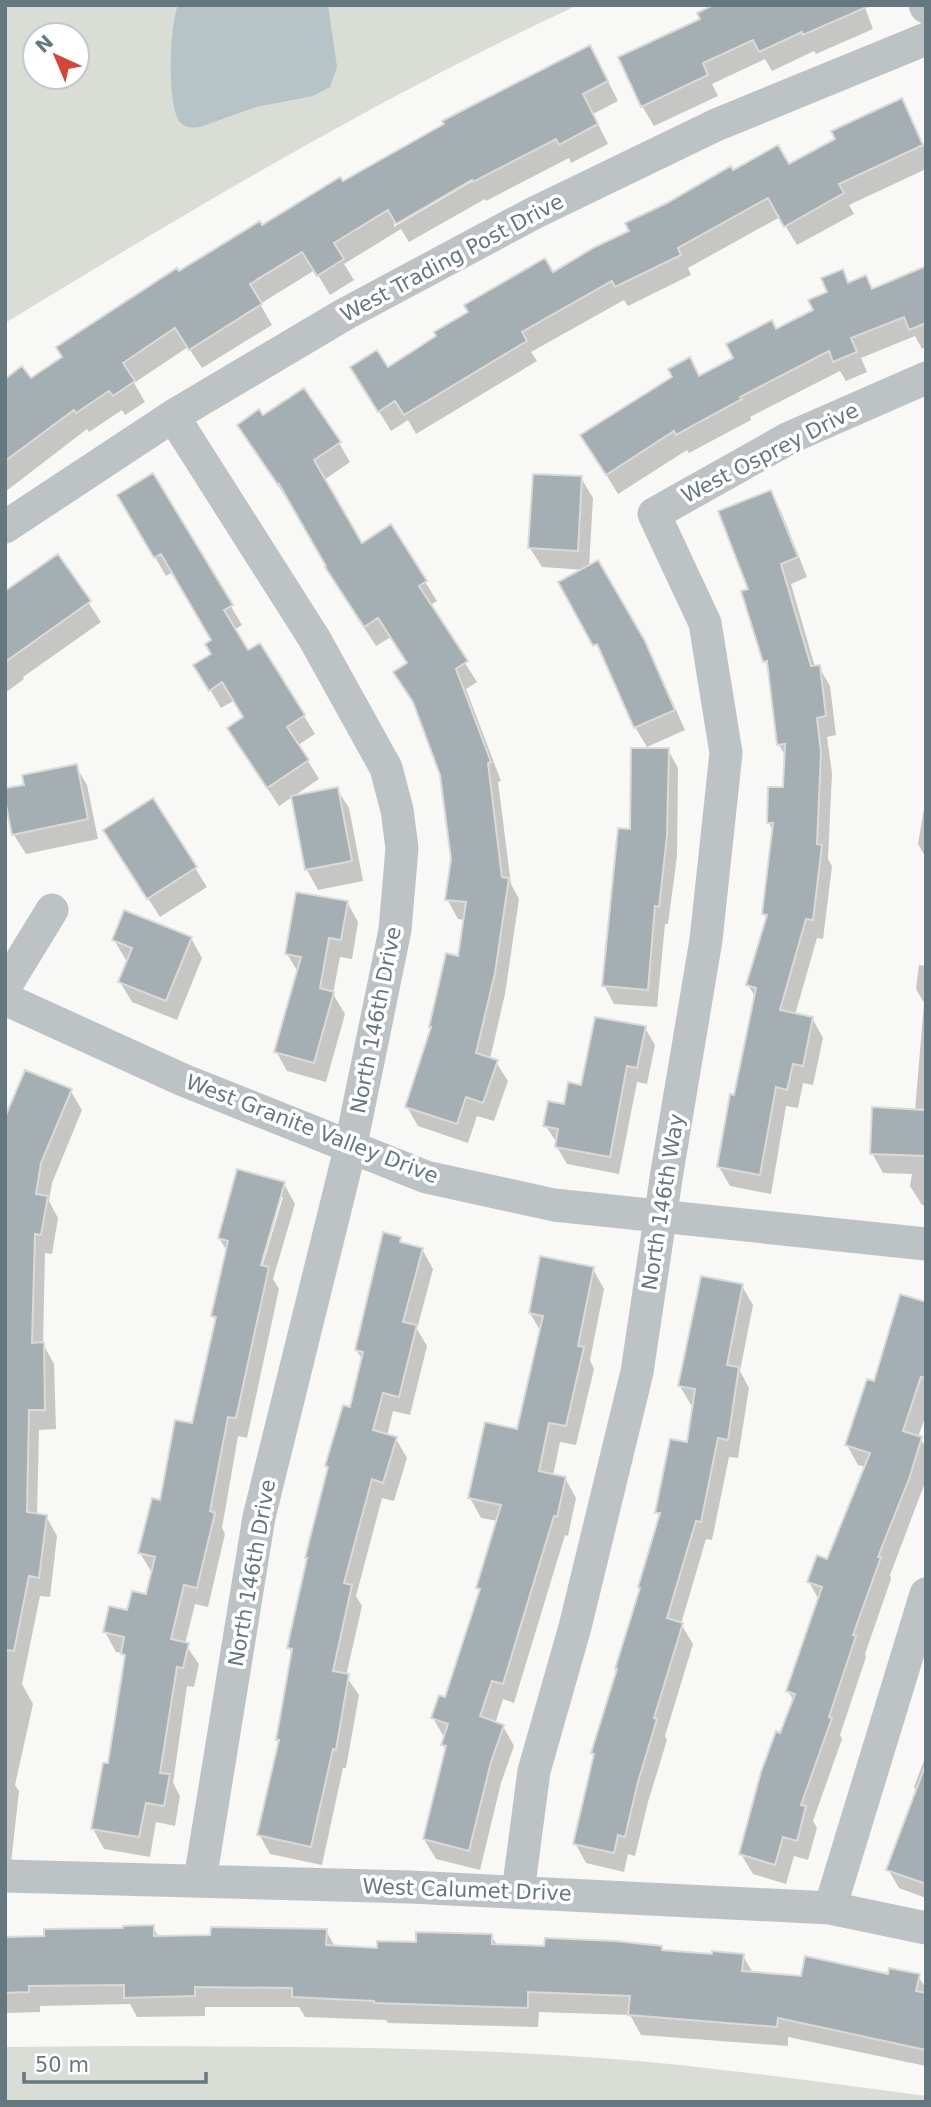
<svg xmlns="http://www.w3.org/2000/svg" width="931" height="2107" font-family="'DejaVu Sans',sans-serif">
  <rect width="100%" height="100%" fill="#f8f8f6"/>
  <path fill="#d9ddd6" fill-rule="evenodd" d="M5,5H578C379,97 191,210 5,323ZM35,35H77V77H35Z
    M119,2046C280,2047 440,2046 600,2058C709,2066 818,2082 926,2096V2102H5V2047Z"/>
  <path fill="#b7c4c7" d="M178,5H328L337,67L330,87L313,96L256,107L200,127C193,128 185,128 180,122C166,105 170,25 178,5Z"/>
  <path fill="#0003" fill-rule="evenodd" d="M864,5L873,29L816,54L814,51L772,71L765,59L712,84L718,96L654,126L642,106L702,20Z
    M600,66L618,101L593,114L608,144L571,163L569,158L486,201L485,199L409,242L401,229L344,264L354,280L330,295L315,270L260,304L272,325L202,368L188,347L134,383L145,402L125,415L122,410L89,432L87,429L5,492V382L30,380L179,274L342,184ZM479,174L480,177L394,227V222Z
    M901,100L926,149V169L849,205L854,214L797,245L780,217L688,268L691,275L628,306L624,300L531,352L537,361L416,434L408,420L391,431L364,387L387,369L732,173L789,167Z
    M926,268V347L922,349L915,336L861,358L867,372L846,381L840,371L750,417L751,420L689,453L687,450L618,494L594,455L700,378L735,359L776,331L815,311L842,271L850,284L866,277L873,290Z
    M263,417L339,443L350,462L324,480L361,545L390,526L437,601L429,606L477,682L466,689L501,781L498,782L511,884L519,899L505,994L490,1059L496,1062L508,1081L494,1121L477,1116L468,1143L418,1126L407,1107L432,1029L431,1026L459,958L465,920L458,919L447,899L453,859L442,774L409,664L391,637L376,646L338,587L292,502L290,504L239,426Z
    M153,475L242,625L234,630L247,653L260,645L315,734L298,745L319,779L279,806L240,747L245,718L235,700L221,708L196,666L213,655L214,641L173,572L166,576L119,495Z
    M581,478L593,498L589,568L598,562L655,663L685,730L647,747L635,727L607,664L561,583L585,570L542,567L530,548Z
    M770,492L781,511L807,577L791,584L815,667H819L830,686L836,735L827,737L832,773L828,859L832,866L823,939L817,938L795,1015L812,1018L823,1038L813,1085L803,1083L798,1108L786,1106L771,1194L730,1186L719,1167L756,998L748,985L767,920L764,914L773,831L769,823L785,789L786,757L779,745L770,670L765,661L751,590Z
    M58,556L101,622L23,677L24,679L5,693V594Z
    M668,750L678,768L677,856L668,924H665L657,1007L614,1004L604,985L631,831Z
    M76,766L87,785L98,839L26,854L14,835L26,786Z
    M337,789L349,808L363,881L318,890L307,870L293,797Z
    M926,797V858L918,844Z
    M117,850L195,868L207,887L160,917Z
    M347,902L358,922L352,959L340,957L333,994L345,1014L326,1082L287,1071L276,1051L298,972L287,954Z
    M191,938L202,958L177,1020L132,1002L120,982L129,961L126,960L114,940Z
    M919,965L926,966V1206L922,1205L910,1186L912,1174L883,1173L872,1153L915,1111L924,1003L916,989Z
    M645,1028L655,1045L647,1084L637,1082L619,1174L567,1164L557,1147V1143L545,1125Z
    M70,1090L82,1110L52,1183L49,1201L58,1218L52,1254L45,1253L43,1344L54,1364L56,1429L39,1430L37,1515L46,1516L57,1536L50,1597L40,1596L22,1684L33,1704L15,1785L19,1791L11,1863H5V1122Z
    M284,1184L295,1204L273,1279L279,1289L247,1438L238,1436L222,1528L225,1534L208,1607L195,1604L185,1644L199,1664L194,1687L187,1686L173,1783L180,1796L175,1826L156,1822L150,1857L104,1849L93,1829L109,1765L126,1659L122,1653L116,1652L105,1632L147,1597L152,1573L140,1553L194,1426L217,1322L213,1316L227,1251L219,1238ZM279,1197H283L260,1274L256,1273Z
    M400,1239L403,1245L422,1249L433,1269L417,1329L427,1346L410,1415L393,1411L387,1436L396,1439L407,1458L394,1501L382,1498L356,1596L362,1606L346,1676L359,1695L346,1768H343L322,1865L270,1854L259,1834L280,1743L278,1740L293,1655L289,1648L329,1470L327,1466L351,1409L363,1361L356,1349Z
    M593,1269L604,1289L590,1360L594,1369L576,1445L560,1442L553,1476L565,1478L576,1498L568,1536L565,1535L514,1703L503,1699L495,1724L503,1726L514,1746L501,1783L480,1870L436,1859L424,1839L446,1751L443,1745L445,1739L433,1718L446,1699L481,1593L478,1588L498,1521L481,1518L470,1498L518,1431L541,1332L530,1313Z
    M742,1286L753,1305L740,1371L749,1388L738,1458L729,1457L712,1540L706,1539L681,1624L693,1644L665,1736L667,1740L648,1802L635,1856L628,1854L624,1872L586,1863L575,1843L595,1758L593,1753L641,1590L639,1587L660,1517L657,1512L688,1445L694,1405H691L680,1386Z
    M926,1304V1415L918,1437L926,1446V1480L890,1575L891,1579L865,1654L866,1657L840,1735L842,1739L813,1821L817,1828L808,1860L794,1856L786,1884L753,1874L741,1854L794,1701L788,1691L819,1600L809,1582L828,1561L866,1467L858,1465L847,1445L875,1383Z
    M926,1755V1898L899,1888L888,1869L917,1792L914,1787Z
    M153,1927L159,1938L326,1931L336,1948L378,1949L491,1936L498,1946L661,1948L664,1952L743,1956L753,1973L802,1977L918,1976L926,1988V2066L788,2037V2046L641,2035L630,2015L539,2012L538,2027L388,2023L386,2020L305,2017L299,2007H205V2016L137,2017L130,2004L40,2006V2012L5,2013V1939L46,1937Z"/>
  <path fill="#a5afb3" stroke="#dadad8" stroke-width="2" d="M713,5H868L869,6L803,35L802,32L759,52L753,40L703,63L708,75L641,107L618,57L700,19L697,13Z
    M590,45L608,81L583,94L598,124L559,145L556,139L473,182L472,180L396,224L388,210L334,243L344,259L317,276L302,252L250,284L262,304L189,350L175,328L123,363L135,381L113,396L109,391L76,413L74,410L5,461V379L22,366L31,378L62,357L56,347L177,268L179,271L260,221L262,225L340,177L343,181L444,124L442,121Z
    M902,98L923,145L839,184L844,193L784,227L768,198L678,248L681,255L615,287L612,281L522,332L527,341L404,415L395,401L378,412L350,367L377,350L388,367L436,336L434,332L468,312L464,305L545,258L553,272L595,247L629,231L625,223L667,203L731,166L733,170L778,145L789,164L835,139L831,131Z
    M926,266V323L909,330L904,317L851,338L857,352L833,362L829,351L740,397L742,399L676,435L674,431L606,475L580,435L672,377L668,369L690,357L699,376L733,358L726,344L772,320L776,329L813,310L808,300L827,292L821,278L843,269L848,283L866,275L872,289Z
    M304,388L341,442L314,460L362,543L391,524L427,581L419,586L468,661L456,669L491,762L488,763L502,877L509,878L495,973L476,1053L498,1060L483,1103L466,1097L457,1124L405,1107L431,1027H429L446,953L458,956L466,902L445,900L451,859L440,775L413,702L393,672L407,663L378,618L364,627L325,567L326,566L279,484L278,485L237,425L259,409L263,415Z
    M153,473L233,605L224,610L248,650L260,643L305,715L287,727L309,760L267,788L227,728L243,717L222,682L209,691L193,665L211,654L205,644L211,640L161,554L154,558L117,495Z
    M533,474L582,476L578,551L528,548Z
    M771,490L798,557L781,564L811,666L820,665L826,716L817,718L821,752L817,844L822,845L813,920L806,919L780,1010L813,1017L803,1066L793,1064L787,1090L776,1087L760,1175L717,1167L730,1094L734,1095L756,988L746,985L767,915L762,914L773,823H767L768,787H783L785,744L777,745L767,661L763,662L741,591L748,589L718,511Z
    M58,554L91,601L5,662V591Z
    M598,560L645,641L675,710L634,728L597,644L593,646L558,582Z
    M631,748H669L667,836L659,907L655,906L648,990L602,986L618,828L630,829Z
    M77,764L88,819L12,835L5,800V788L24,785L22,775Z
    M338,787L352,861L305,870L291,796Z
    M153,798L197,867L147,899L103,830Z
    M296,892L348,901L341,940L329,938L320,988L334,992L314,1063L274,1052L301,957L285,954Z
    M124,910L192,937L166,1001L118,982L132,948L112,940Z
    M595,1017L646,1026L637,1068L627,1066L610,1157L555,1147L558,1129L543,1126L548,1101L564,1104L568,1082L581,1085Z
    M25,1070L72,1089L41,1163L36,1194L48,1196L41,1235L35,1234L32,1343L44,1342L45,1410H29L27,1512L47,1515L39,1578L29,1576L14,1651L5,1650V1117Z
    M872,1107L926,1110V1156L870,1154Z
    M237,1169L285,1182L261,1265L269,1267L236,1418L228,1417L210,1511L215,1513L197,1588L184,1585L171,1639L189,1643L183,1668L177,1667L160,1773L170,1774L164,1806L146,1803L139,1837L91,1829L103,1763H108L125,1655L121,1654L124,1637L103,1632L109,1606L127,1610L132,1591L146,1594L155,1557L138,1553L152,1498L160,1500L175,1420L192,1423L216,1317L211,1316L228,1241L218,1238Z
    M383,1232L401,1237L400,1242L423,1248L403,1322L417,1325L399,1397L383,1393L373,1430L397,1437L383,1483L372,1479L344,1583L352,1585L333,1671L349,1674L336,1750L333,1749L311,1847L257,1835L279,1740H276L292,1649L287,1648L307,1558H305L328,1467L325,1466L343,1405L350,1407L363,1352L355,1350Z
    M540,1256L594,1267L578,1346L584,1347L566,1426L549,1423L539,1471L566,1477L557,1517L554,1516L503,1684L492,1681L480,1716L504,1725L491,1762L469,1851L423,1839L446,1746L441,1745L448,1724L431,1718L439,1695L445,1697L480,1589L476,1588L501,1505L468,1498L485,1422L517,1429L543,1316L529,1313Z
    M701,1276L743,1284L727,1365L739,1367L728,1440L718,1438L701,1522L696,1521L667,1618L683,1623L654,1718L657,1719L638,1782L625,1837L618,1835L614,1853L573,1844L594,1754L591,1753L617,1669H615L640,1588L638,1587L660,1513H655L670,1439L687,1442L695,1389L678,1386Z
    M900,1294L926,1302V1378L921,1377L903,1431L922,1437L909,1479L878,1557H881L853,1635L856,1636L829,1717L832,1718L801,1805L806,1806L797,1841L783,1837L775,1865L739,1854L761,1772L776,1731L780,1733L795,1694L786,1691L822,1587L807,1582L817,1555L827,1559L870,1453L845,1445L867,1379L874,1381Z
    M924,1769H926V1884L886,1870Z
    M154,1925V1936L210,1935L211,1927L327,1929L326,1945L377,1948V1941L416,1942V1932L492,1934V1944L544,1946L545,1938L615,1941L662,1946V1950L712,1954V1951L744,1954L742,1971L801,1976L805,1956L888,1974L889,1968L920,1974L916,1991L926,1993V2050L778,2018L777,2027L628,2015L630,1996L528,1992V2008L374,2003V2001L292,1997V1988L195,1987V1996L124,1998V1985L29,1986V1992L5,1993V1937L44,1936V1929L123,1928V1926Z"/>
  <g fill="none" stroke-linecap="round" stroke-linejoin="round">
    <path stroke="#bdc3c5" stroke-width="33" d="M925,5L926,7
      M173,416L314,638L386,768L397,810L402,848L395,930L350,1149L259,1517L200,1880
      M5,527L173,416L345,314L534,213L716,125L926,39
      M5,987L52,910
      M5,999L183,1080L426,1177L554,1205L926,1244
      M5,1876L410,1887L830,1908L926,1928
      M518,1892L534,1771L575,1627L637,1372L667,1172L706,940L726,753L705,623L654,514L789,438L926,378
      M830,1908L926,1594"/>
  </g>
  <g text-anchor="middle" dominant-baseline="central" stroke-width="7" stroke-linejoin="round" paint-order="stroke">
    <g font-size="21" fill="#66787f" stroke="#fff">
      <text transform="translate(452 258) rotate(-28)">West Trading Post Drive</text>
      <text transform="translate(770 453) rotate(-27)">West Osprey Drive</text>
      <text transform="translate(376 1020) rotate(-79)">North 146th Drive</text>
      <text transform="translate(312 1129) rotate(21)">West Granite Valley Drive</text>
      <text transform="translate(663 1202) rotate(-81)">North 146th Way</text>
      <text transform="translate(252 1573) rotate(-80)">North 146th Drive</text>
      <text transform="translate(467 1890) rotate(2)">West Calumet Drive</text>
    </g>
  </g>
  <rect width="931" height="2107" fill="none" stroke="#66787f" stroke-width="14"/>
  <g transform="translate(56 56) rotate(316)"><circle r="33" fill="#ffffff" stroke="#c2c9cc" stroke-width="2"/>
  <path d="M0-5L12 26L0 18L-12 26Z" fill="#d64638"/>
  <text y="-10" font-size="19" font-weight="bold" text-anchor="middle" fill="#66787f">N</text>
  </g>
  <path d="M24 2072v10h182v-10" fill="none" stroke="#66787f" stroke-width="3.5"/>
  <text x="35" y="2072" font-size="21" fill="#66787f" stroke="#ffffff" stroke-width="5" paint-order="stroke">50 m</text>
</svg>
